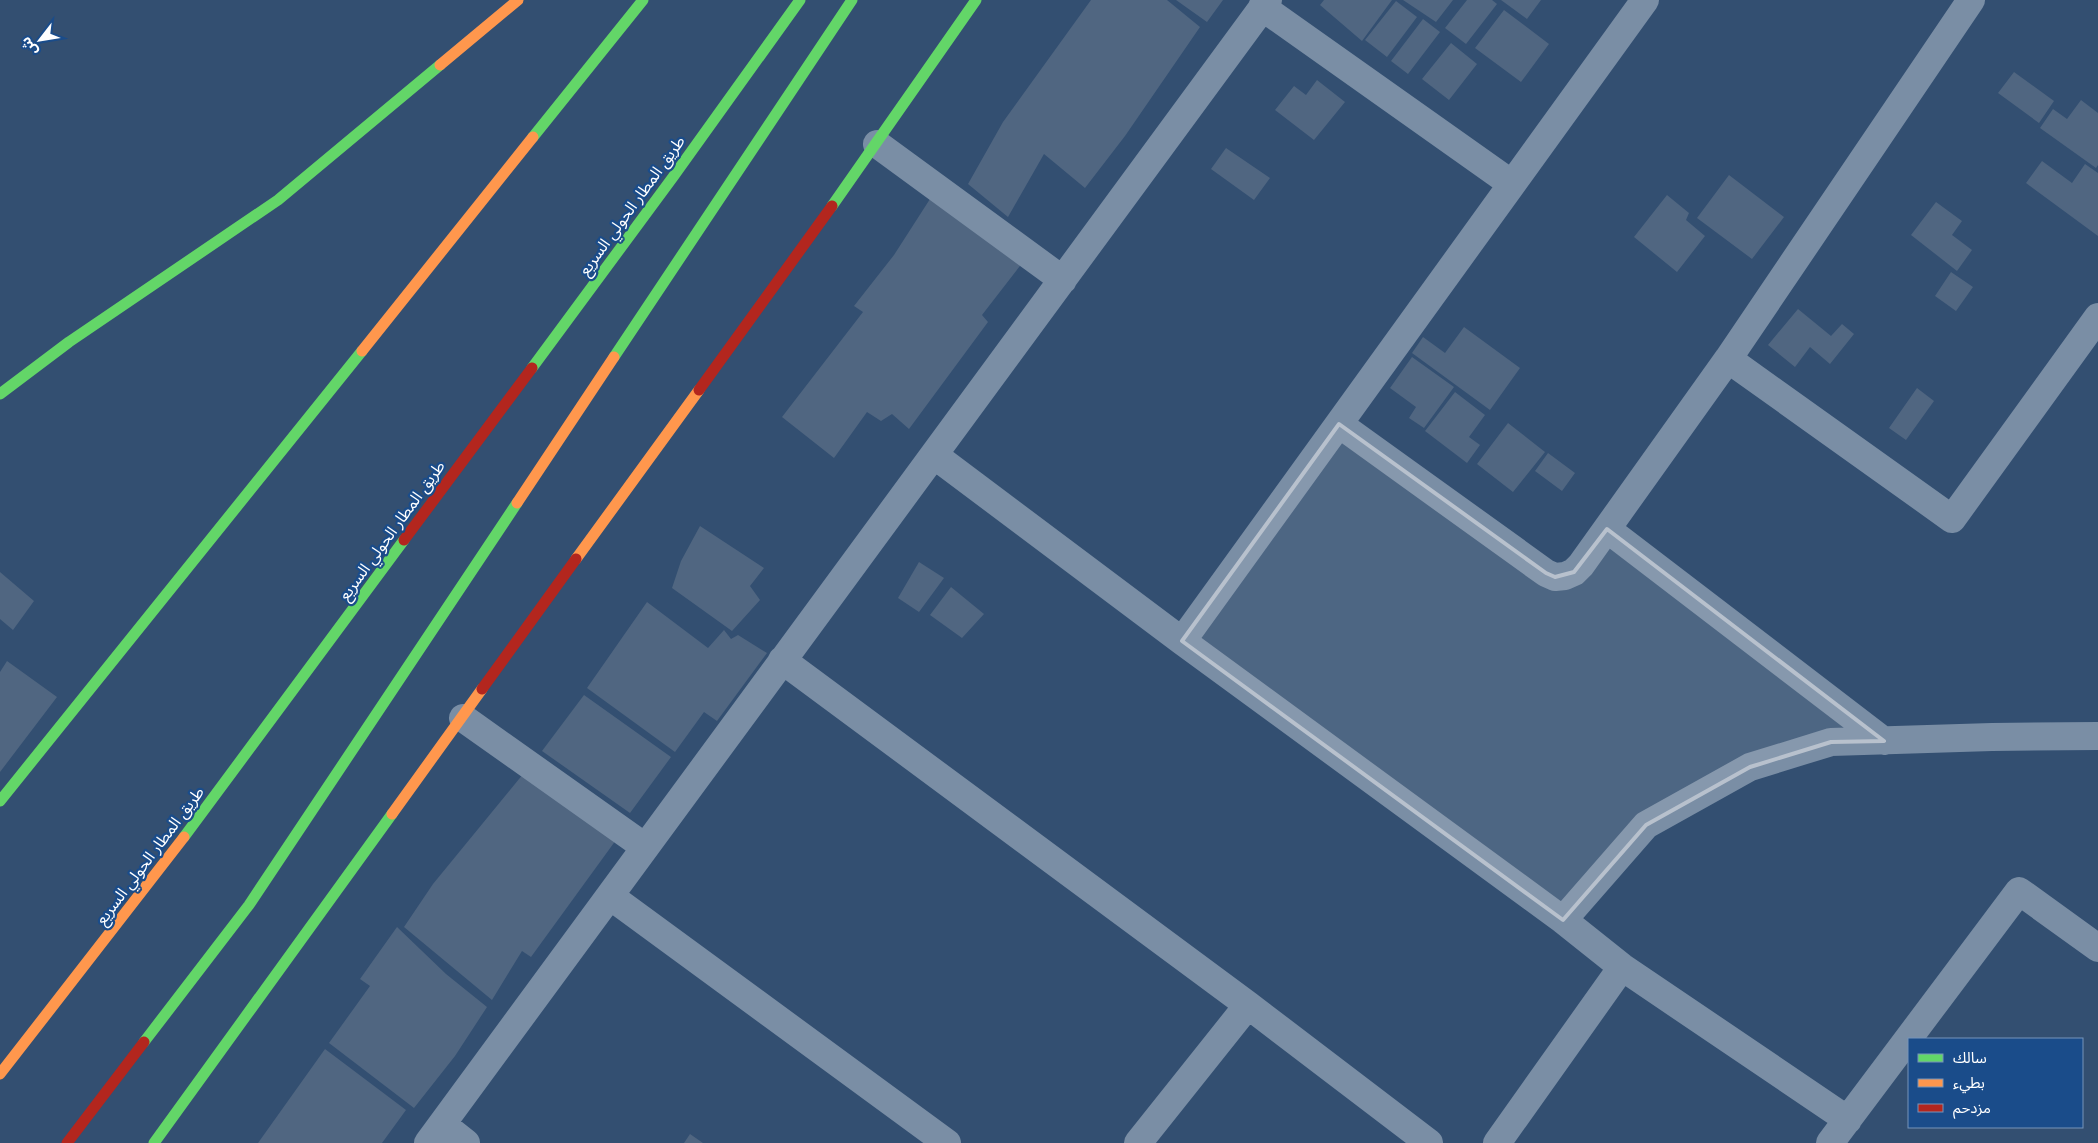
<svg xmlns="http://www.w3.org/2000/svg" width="2098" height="1143" font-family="Lato,'Noto Sans Arabic',sans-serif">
  <rect width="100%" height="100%" fill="#334f71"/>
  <path fill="#506681" d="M1091,0H1167L1200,27L1125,136L1085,188L1044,154L1008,217L968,184L1003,122Z
    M1176,0H1223L1207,22Z
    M1324,0H1392L1362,41L1320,5Z
    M1403,0H1453L1436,22Z
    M1467,0H1492L1497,4L1466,44L1445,28Z
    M1501,0H1541L1527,19Z
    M1396,1L1417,17L1387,57L1365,40Z
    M1504,10L1549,44L1521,82L1475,48Z
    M1423,19L1440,32L1408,74L1391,61Z
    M1451,43L1477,64L1449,100L1422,79Z
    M2014,72L2054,101L2039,123L1998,93Z
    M1317,80L1345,102L1314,140L1275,110L1294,86L1306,95Z
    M2081,100L2098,113V165L2096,168L2040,128L2053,109L2067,119Z
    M1226,148L1270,178L1254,200L1211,169Z
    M2042,161L2072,183L2085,164L2098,173V236L2026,183Z
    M1729,175L1784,217L1752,259L1697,218Z
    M1667,195L1689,213L1686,220L1705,236L1677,272L1634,237Z
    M930,199L1023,262L982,315L988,322L909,429L892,414L881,421L867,412L834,458L782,417L863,312L854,306L894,255Z
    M1936,202L1962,221L1952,235L1972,250L1957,271L1911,235Z
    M1951,272L1973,287L1956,311L1935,296Z
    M1798,309L1831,336L1842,324L1854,334L1830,364L1810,347L1795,367L1768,345Z
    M1464,327L1520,368L1490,410L1412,353L1423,337L1445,353Z
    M1412,357L1454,387L1424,428L1409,418L1416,407L1390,388Z
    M1917,388L1934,401L1906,440L1889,428Z
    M1455,392L1485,415L1469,437L1480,445L1467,463L1425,431Z
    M1508,423L1545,452L1513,492L1477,464Z
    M1548,453L1575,473L1562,491L1535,471Z
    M700,526L764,568L750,586L760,600L732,631L672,588L681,561Z
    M919,562L944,578L919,612L898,598Z
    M0,572L34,601L13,630L0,619Z
    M951,587L984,614L962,638L930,615Z
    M647,602L708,648L724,630L731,639L738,635L767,653L717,721L704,712L675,752L587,688Z
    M7,661L57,697L0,772V672Z
    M584,695L671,757L630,813L542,751Z
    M528,768L616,840L531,957L522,951L492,1000L404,927L433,884Z
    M397,927L446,974L487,1007L455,1056L414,1108L329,1043L370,986L360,979Z
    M325,1049L406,1110L382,1143H258Z
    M690,1134L703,1143H684Z"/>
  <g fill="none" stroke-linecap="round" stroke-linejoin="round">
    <path stroke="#7a8ea5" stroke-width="28" d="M1262,7L1512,184
      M877,144L1063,280
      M1728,359L1952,519L2098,317
      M1339,424L1546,573L1555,577L1565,576L1574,572L1581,565L1728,359L1971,0
      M934,455L1182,641L1563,920L1622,967L1848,1120
      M1607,529L1884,741
      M1182,641L1645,0
      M782,660L1248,1005L1429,1143
      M463,718L645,847
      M610,896L947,1143
      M1563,920L1646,825L1750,767L1831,742L1992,737L2098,736
      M442,1124L466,1143
      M428,1143L1268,0
      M1138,1143L1248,1005
      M1497,1143L1622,967
      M1830,1143L2019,891L2098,948"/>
    <path stroke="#63d668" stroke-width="11" d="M533,137L643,0
      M832,206L976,0
      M614,357L852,0
      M532,368L673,177L800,0
      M0,394L69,342L278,200L440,65
      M0,801L362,351
      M184,837L404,540
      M144,1042L249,905L517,503
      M154,1143L392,814"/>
    <path stroke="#ff974d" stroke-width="11" d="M440,65L518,0
      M362,351L533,137
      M517,503L614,357
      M576,559L699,390
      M392,814L482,689
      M0,1074L184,837"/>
    <path stroke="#b3261e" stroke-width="11" d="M699,390L832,206
      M404,540L532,368
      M482,689L576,559
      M67,1143L144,1042"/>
  </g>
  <path fill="#b8c1cd" fill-opacity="0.2" stroke="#b8c1cd" stroke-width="4" stroke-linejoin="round" d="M1339,424L1546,573L1555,577L1574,572L1607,529L1884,741L1831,742L1750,767L1646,825L1563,920L1182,641Z"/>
  <g text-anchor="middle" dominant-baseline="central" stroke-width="4.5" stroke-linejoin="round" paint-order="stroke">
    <g font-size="16" fill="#fff" stroke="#1a4c8a">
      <text transform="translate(631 205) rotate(-54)">طريق المطار الحولي السريع</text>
      <text transform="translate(391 530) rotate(-54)">طريق المطار الحولي السريع</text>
      <text transform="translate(149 855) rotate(-53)">طريق المطار الحولي السريع</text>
    </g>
  </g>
  <rect x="1908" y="1038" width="175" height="90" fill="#1a4c8a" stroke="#7694b9"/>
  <rect x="1918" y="1054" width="25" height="8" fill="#63d668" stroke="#7694b9"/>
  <text x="1953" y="1063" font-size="15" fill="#ffffff">سالك</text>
  <rect x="1918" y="1079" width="25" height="8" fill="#ff974d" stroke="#7694b9"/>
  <text x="1953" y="1088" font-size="15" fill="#ffffff">بطيء</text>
  <rect x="1918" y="1104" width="25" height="8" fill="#b3261e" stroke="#7694b9"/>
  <text x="1953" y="1113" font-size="15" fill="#ffffff">مزدحم</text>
  <g transform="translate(40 40) rotate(239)" stroke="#1a4c8a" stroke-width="4" paint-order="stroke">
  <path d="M0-4L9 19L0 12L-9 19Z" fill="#ffffff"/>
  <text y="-8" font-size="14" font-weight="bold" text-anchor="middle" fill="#ffffff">ش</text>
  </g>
</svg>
